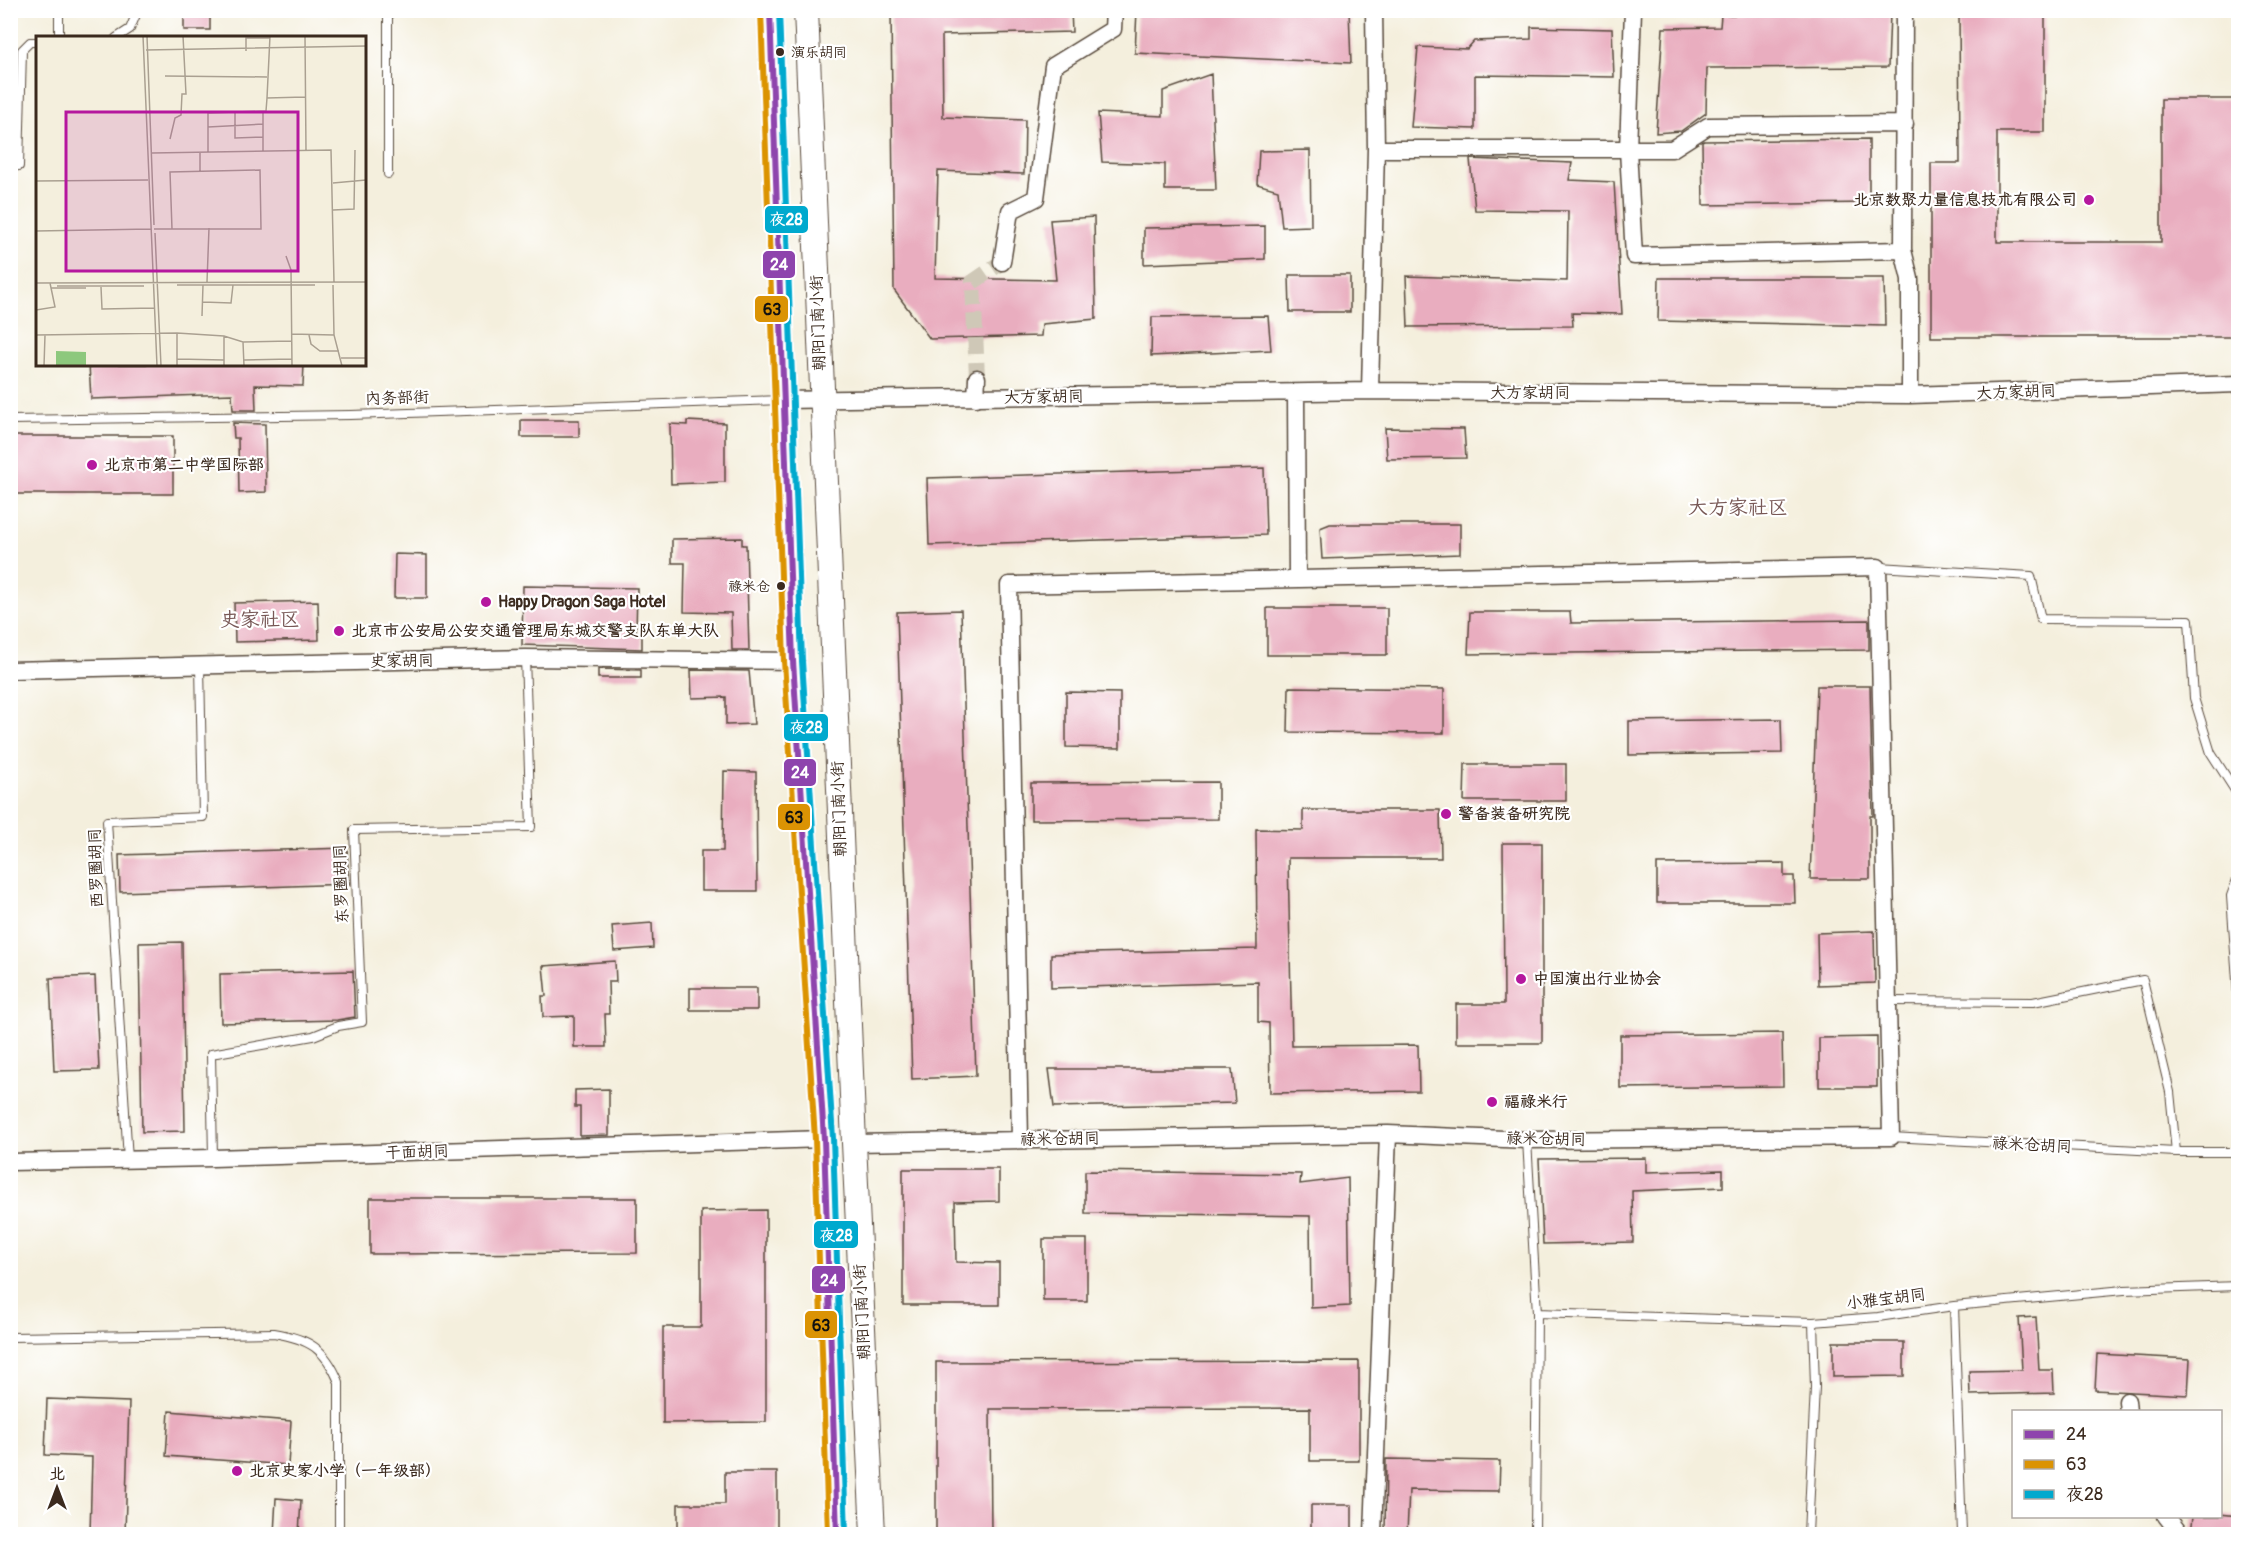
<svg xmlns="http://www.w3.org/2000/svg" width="2249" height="1545" font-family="Pangolin,'LXGW WenKai TC',sans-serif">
  <rect width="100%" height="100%" fill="#fff"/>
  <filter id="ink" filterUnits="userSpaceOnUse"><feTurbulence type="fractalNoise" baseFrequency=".0167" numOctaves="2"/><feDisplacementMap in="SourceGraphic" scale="12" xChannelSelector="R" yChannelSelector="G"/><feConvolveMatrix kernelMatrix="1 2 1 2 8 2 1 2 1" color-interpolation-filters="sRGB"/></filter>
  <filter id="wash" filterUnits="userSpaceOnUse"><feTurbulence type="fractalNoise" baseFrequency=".008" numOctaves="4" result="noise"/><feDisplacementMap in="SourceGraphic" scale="24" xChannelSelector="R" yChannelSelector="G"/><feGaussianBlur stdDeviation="1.35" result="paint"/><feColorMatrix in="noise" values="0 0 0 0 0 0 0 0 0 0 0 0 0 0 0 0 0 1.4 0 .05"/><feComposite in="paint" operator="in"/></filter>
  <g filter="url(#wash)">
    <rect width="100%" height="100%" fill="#f4efdd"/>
    <g id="blocks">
      <path fill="#e9adbf" d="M184,10H210V30H184Z
        M891,10H1071L1072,32L942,35L943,117L1025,120L1024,174L938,171L935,278L1056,280L1050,220L1094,217L1096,319L1042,324L1041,336L930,339L894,290Z
        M1137,10H1349L1351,63L1135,53Z
        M1959,10H2045V132H1997V242H2161V99H2238V337H1931V163H1960Z
        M1890,13L1888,67L1707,68L1706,113L1681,131L1656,133L1663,28L1720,27L1721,15Z
        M1531,27L1612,29L1614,77L1475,75V129L1411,127L1418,47L1467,49L1474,41L1531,39Z
        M1211,74L1216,190H1165V164L1102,162L1098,113L1163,116V91Z
        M1869,139V203L1703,205L1702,142L1704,141Z
        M1310,150L1311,226L1282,227L1278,190L1257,184L1259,151Z
        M1470,159L1572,163L1569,180L1614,182L1622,314L1572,313L1573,326L1408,327L1406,276L1567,281L1568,211L1475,210Z
        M1265,226V259L1144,264V228Z
        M1289,275H1350V312H1290Z
        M1659,278H1884L1885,326L1658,321Z
        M1268,316L1271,350L1151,356L1152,317Z
        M89,364H304L303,386L255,385L256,410H233L232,394L91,399Z
        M521,420H579V437H521Z
        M687,421L725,423V482L671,484L670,424L687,425Z
        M233,423L265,424L266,492L239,493L238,438H234Z
        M1385,428L1464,429L1466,458L1387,459Z
        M10,436H173V494H10Z
        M1264,468L1266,535L929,545L927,478Z
        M1330,524H1460V554L1322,559L1320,528Z
        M742,538V545H746L749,650H732L731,613L684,612L685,563H672V539Z
        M395,554L427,555V598H394Z
        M523,586L637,588L636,633L642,634V649L522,645Z
        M318,601L319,640L235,642L234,603Z
        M1267,608H1387V655H1267Z
        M961,610L976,1076L912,1079L897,612Z
        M1470,612H1570L1571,623L1869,620V650L1468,654Z
        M598,669L641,670V678H598Z
        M691,670L749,671L754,724L726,725V697L692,698Z
        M1817,686H1870L1873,816H1870V879H1810Z
        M1289,687L1444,689V733L1288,732Z
        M1066,692L1120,693V748L1066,747Z
        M1781,719L1782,753L1629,755V721Z
        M1465,764H1566V801H1464Z
        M724,771L756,772L757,891H701V851H723Z
        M1218,782V819L1031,820V783Z
        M1303,810H1440L1441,858H1288L1292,1046L1418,1045L1419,1091L1270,1093L1269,1023L1258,1022V982L1051,988V954L1257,949L1256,829L1303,830Z
        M1503,843H1542V1043H1456V1004H1504Z
        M347,848L349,884L120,892L119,855Z
        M1784,863V876H1794L1795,903H1657V864Z
        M652,923L653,948L614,951L612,926Z
        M1874,931L1875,983L1818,985L1817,933Z
        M182,942L185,1131L142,1132L139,943Z
        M615,961L616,982H608L609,1014H605L606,1047H574V1016L543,1017L542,996H546L543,966Z
        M353,971L355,1017L337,1020L221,1023L220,974Z
        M95,976L99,1070L54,1071L50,978Z
        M690,988H757V1010H690Z
        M1782,1033L1783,1086L1620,1088V1035Z
        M1877,1037V1087H1819V1038Z
        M1049,1069H1232L1235,1103L1054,1107Z
        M609,1089V1135L580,1136V1107H575V1090Z
        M1646,1158V1172L1723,1170V1187L1632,1191L1633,1242L1543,1244L1539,1159Z
        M903,1169H999V1201L955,1202L956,1262L999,1263V1305H903Z
        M1085,1171L1301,1174L1300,1184L1348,1178L1350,1306L1311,1308L1310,1216L1085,1213Z
        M370,1198H637V1253L370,1254Z
        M766,1210V1422L663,1423V1327H701V1211Z
        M1043,1239H1087V1301H1043Z
        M2036,1317L2039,1370H2053L2054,1393L1970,1395L1969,1371L2022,1370L2019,1318Z
        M1833,1342H1904V1376L1833,1377Z
        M2097,1354L2190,1359L2188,1395L2095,1390Z
        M1359,1361V1461H1310V1408L990,1409L991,1534H936V1362Z
        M47,1399L129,1402L125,1534H90L92,1457L45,1455Z
        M169,1411L291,1421L288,1465L166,1456Z
        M1386,1459L1500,1461L1499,1491L1409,1490L1407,1534H1385Z
        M725,1472H777V1534H678V1504H725Z
        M276,1498L301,1500L299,1534H274Z
        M1311,1505H1352V1534H1311Z
        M2220,1514L2238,1516V1534H2191L2193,1516H2220Z"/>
    </g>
  </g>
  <g filter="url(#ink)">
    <use href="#blocks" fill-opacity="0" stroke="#57483b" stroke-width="1.5"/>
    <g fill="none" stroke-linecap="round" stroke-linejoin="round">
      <path stroke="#cfc8b7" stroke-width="16" stroke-dasharray="16 8" stroke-linecap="butt" d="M977,378L973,282L1002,262"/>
      <g stroke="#57483b" stroke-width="10">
        <path id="service" d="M59,38V10
          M116,38L130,29L138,10
          M10,167L19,166L22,50L30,42H38
          M388,174V10
          M10,420L351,415L781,400
          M1878,567L2031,576L2041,619L2189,620L2194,698L2211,753L2238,795
          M2238,877L2231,896L2238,995
          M1888,1001L2033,1002L2143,980L2170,1092L2176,1152
          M1891,1137L2176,1152H2238
          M1527,1140L1537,1313L1535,1534
          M213,1158L211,1054L313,1036L338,1026L362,1022L354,830L531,827L525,658
          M128,1160L107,821L203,817L200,666
          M1954,1306L1962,1534
          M1537,1313L1813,1322L1878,1317L1954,1306L2124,1290L2238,1286
          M10,1337L274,1333C309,1339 325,1348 339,1382V1534
          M1808,1534L1815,1387L1813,1322"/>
      </g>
      <g stroke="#57483b" stroke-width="19">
        <path id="minor" d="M1633,10L1628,150L1634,256L1903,250
          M1904,10L1903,250L1910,279V395
          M1376,149H1672L1708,126L1905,124
          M1002,262L1010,211L1036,198L1053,66L1113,29L1114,10
          M1370,391L1376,149L1374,10
          M1296,394L1297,578
          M976,398L977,378
          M784,400L1370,391L1910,395L2238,384
          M10,670L525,658L793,661
          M854,1143L1388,1134L1527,1140L1891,1137L1878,567L1009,585L1020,1140
          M10,1162L213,1158L824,1139
          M2127,1401L2128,1412
          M2166,1516L2180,1534
          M1373,1534L1388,1134"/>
      </g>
      <g stroke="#57483b" stroke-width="26">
        <path id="secondary" d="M770,10L793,661L824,1139L837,1534
          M806,10L854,1143L873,1534"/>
      </g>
      <use href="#service" stroke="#fff" stroke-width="8"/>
      <use href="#minor" stroke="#fff" stroke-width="16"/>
      <use href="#secondary" stroke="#fff" stroke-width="24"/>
      <g stroke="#fff" stroke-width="10">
        <path id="bus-1" d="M770,10L793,661L824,1139L837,1534"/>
      </g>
      <g stroke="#fff" stroke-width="10">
        <path id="bus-2" d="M761,10L784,661L815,1139L828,1534"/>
      </g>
      <g stroke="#fff" stroke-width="10">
        <path id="bus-3" d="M779,10L802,661L833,1138L846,1534"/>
      </g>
      <use href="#bus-1" stroke="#8e44ad" stroke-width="6"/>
      <use href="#bus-2" stroke="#db9304" stroke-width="6"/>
      <use href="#bus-3" stroke="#00a9ce" stroke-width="6"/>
    </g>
  </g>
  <g fill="#3b2a1e" stroke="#fff" stroke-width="2">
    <circle cx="780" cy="52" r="5"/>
    <circle cx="781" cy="586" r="5"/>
  </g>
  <g fill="#b5179e" stroke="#fff" stroke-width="2">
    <circle cx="2089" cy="200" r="6"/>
    <circle cx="92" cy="465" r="6"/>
    <circle cx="486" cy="602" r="6"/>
    <circle cx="339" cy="631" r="6"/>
    <circle cx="1446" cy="814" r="6"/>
    <circle cx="1521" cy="979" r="6"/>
    <circle cx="1492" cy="1102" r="6"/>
    <circle cx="237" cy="1471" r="6"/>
  </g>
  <g text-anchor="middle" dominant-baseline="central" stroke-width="4.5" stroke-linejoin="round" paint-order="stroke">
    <g font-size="14" fill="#3b2a1e" stroke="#fff" text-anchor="start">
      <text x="791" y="52">演乐胡同</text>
      <text x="770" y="586" text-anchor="end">禄米仓</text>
    </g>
    <g font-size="16" font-weight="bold" fill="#3b2a1e" stroke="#fff" text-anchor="start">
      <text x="2077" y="200" text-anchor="end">北京数聚力量信息技术有限公司</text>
      <text x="104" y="465">北京市第二中学国际部</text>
      <text x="498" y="602">Happy Dragon Saga Hotel</text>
      <text x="351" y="631">北京市公安局公安交通管理局东城交警支队东单大队</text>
      <text x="1458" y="814">警备装备研究院</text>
      <text x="1533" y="979">中国演出行业协会</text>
      <text x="1504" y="1102">福禄米行</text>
      <text x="249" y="1471">北京史家小学（一年级部）</text>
    </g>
    <g font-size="16" fill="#3b2a1e" stroke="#fff">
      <text transform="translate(818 323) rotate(-92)">朝阳门南小街</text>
      <text transform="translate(2016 392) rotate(-2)">大方家胡同</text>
      <text x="1530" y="393">大方家胡同</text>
      <text transform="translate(1044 397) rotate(-1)">大方家胡同</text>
      <text transform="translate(397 398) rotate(-2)">内务部街</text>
      <text transform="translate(402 661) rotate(-1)">史家胡同</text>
      <text transform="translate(839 809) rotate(-92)">朝阳门南小街</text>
      <text transform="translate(96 868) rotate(-92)">西罗圈胡同</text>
      <text transform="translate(341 884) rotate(-92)">东罗圈胡同</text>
      <text transform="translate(1060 1139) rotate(-1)">禄米仓胡同</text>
      <text transform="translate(1546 1139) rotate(1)">禄米仓胡同</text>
      <text transform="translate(2032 1145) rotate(3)">禄米仓胡同</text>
      <text transform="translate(417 1152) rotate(-2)">干面胡同</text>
      <text transform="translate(1886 1299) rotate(-7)">小雅宝胡同</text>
      <text transform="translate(862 1312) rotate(-93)">朝阳门南小街</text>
    </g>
    <g font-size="20" fill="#785856" stroke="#fff">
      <text x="1738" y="507">大方家社区</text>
      <text x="260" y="619">史家社区</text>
    </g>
  </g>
  <g transform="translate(36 36)">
    <rect width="330" height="330" fill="#f4efdd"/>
    <path d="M20,315L50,316V330H20Z" fill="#8dc87d"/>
    <path fill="none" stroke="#aaa091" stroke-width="1.5" d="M107,0L121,330M111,0L118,189M234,0L231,62L269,61M269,0L270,115M110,14L330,10M210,15V2H234M129,40L231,41M199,75V102L227,101M227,75V116M172,91L227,88M134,103L139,82L145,79L146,58H150L147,0M164,116V135M172,116V77L230,75L231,62M116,117L295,114L298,246M0,145L112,144M297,147L330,144M297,174L318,173L319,114M118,193H225L224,134L134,136L136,193M0,195L115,193M119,197L125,330M250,220L255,234L256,330M171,246L173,192M0,247L330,246M141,249H279M297,249L298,299L306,330M21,250H108M65,251L66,273L118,272M15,252H50M167,266L195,267L197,249M0,274L19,271L14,247M166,280L167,249M141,297V330M255,298L298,299M0,299L141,297L188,300L207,306L255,305M273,299L275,308L284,315H303M207,306L208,330M305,322H330M141,323L188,324M208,324L256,323M8,330L9,299M188,330V300"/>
    <path fill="#b5179e" fill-opacity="0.15" stroke="#b5179e" stroke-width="3" d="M30,76H262V235H30Z"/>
    <rect width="330" height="330" fill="none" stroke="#3b2a1e" stroke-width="3"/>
  </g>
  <g stroke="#fff" stroke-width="2">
    <rect x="764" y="205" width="45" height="29" rx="6" fill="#00a9ce"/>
    <rect x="762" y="250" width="34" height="29" rx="6" fill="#8e44ad"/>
    <rect x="754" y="295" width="35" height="28" rx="6" fill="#db9304"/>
    <rect x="783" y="713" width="46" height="29" rx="6" fill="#00a9ce"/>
    <rect x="783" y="758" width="34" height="29" rx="6" fill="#8e44ad"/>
    <rect x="777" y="803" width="34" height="28" rx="6" fill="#db9304"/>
    <rect x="813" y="1220" width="46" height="29" rx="6" fill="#00a9ce"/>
    <rect x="811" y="1265" width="35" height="29" rx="6" fill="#8e44ad"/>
    <rect x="804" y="1310" width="34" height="29" rx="6" fill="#db9304"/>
  </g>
  <g font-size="16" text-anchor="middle" font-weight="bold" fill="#fff">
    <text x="786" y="225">夜28</text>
    <text x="779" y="270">24</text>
    <text x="806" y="733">夜28</text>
    <text x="800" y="778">24</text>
    <text x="836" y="1241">夜28</text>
    <text x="829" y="1286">24</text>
  </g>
  <g font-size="16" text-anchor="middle" font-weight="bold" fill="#111">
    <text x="772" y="315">63</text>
    <text x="794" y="823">63</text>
    <text x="821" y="1331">63</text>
  </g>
  <rect width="2249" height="1545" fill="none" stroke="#fff" stroke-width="36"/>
  <rect x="2012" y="1410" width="210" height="108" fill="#ffffff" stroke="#b1aaa5" stroke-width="1.5"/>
  <rect x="2024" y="1430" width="30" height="9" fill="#8e44ad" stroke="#b1aaa5" stroke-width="1.5"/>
  <text x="2066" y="1440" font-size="18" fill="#3b2a1e">24</text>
  <rect x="2024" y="1460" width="30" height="9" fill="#db9304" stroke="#b1aaa5" stroke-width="1.5"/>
  <text x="2066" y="1470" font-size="18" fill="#3b2a1e">63</text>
  <rect x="2024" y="1490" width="30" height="9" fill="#00a9ce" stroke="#b1aaa5" stroke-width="1.5"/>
  <text x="2066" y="1500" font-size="18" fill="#3b2a1e">夜28</text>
  <g transform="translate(57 1488)" stroke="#ffffff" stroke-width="4.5" paint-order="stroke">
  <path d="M0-4.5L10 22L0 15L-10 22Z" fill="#3b2a1e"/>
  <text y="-9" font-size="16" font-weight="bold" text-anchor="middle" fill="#3b2a1e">北</text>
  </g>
</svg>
